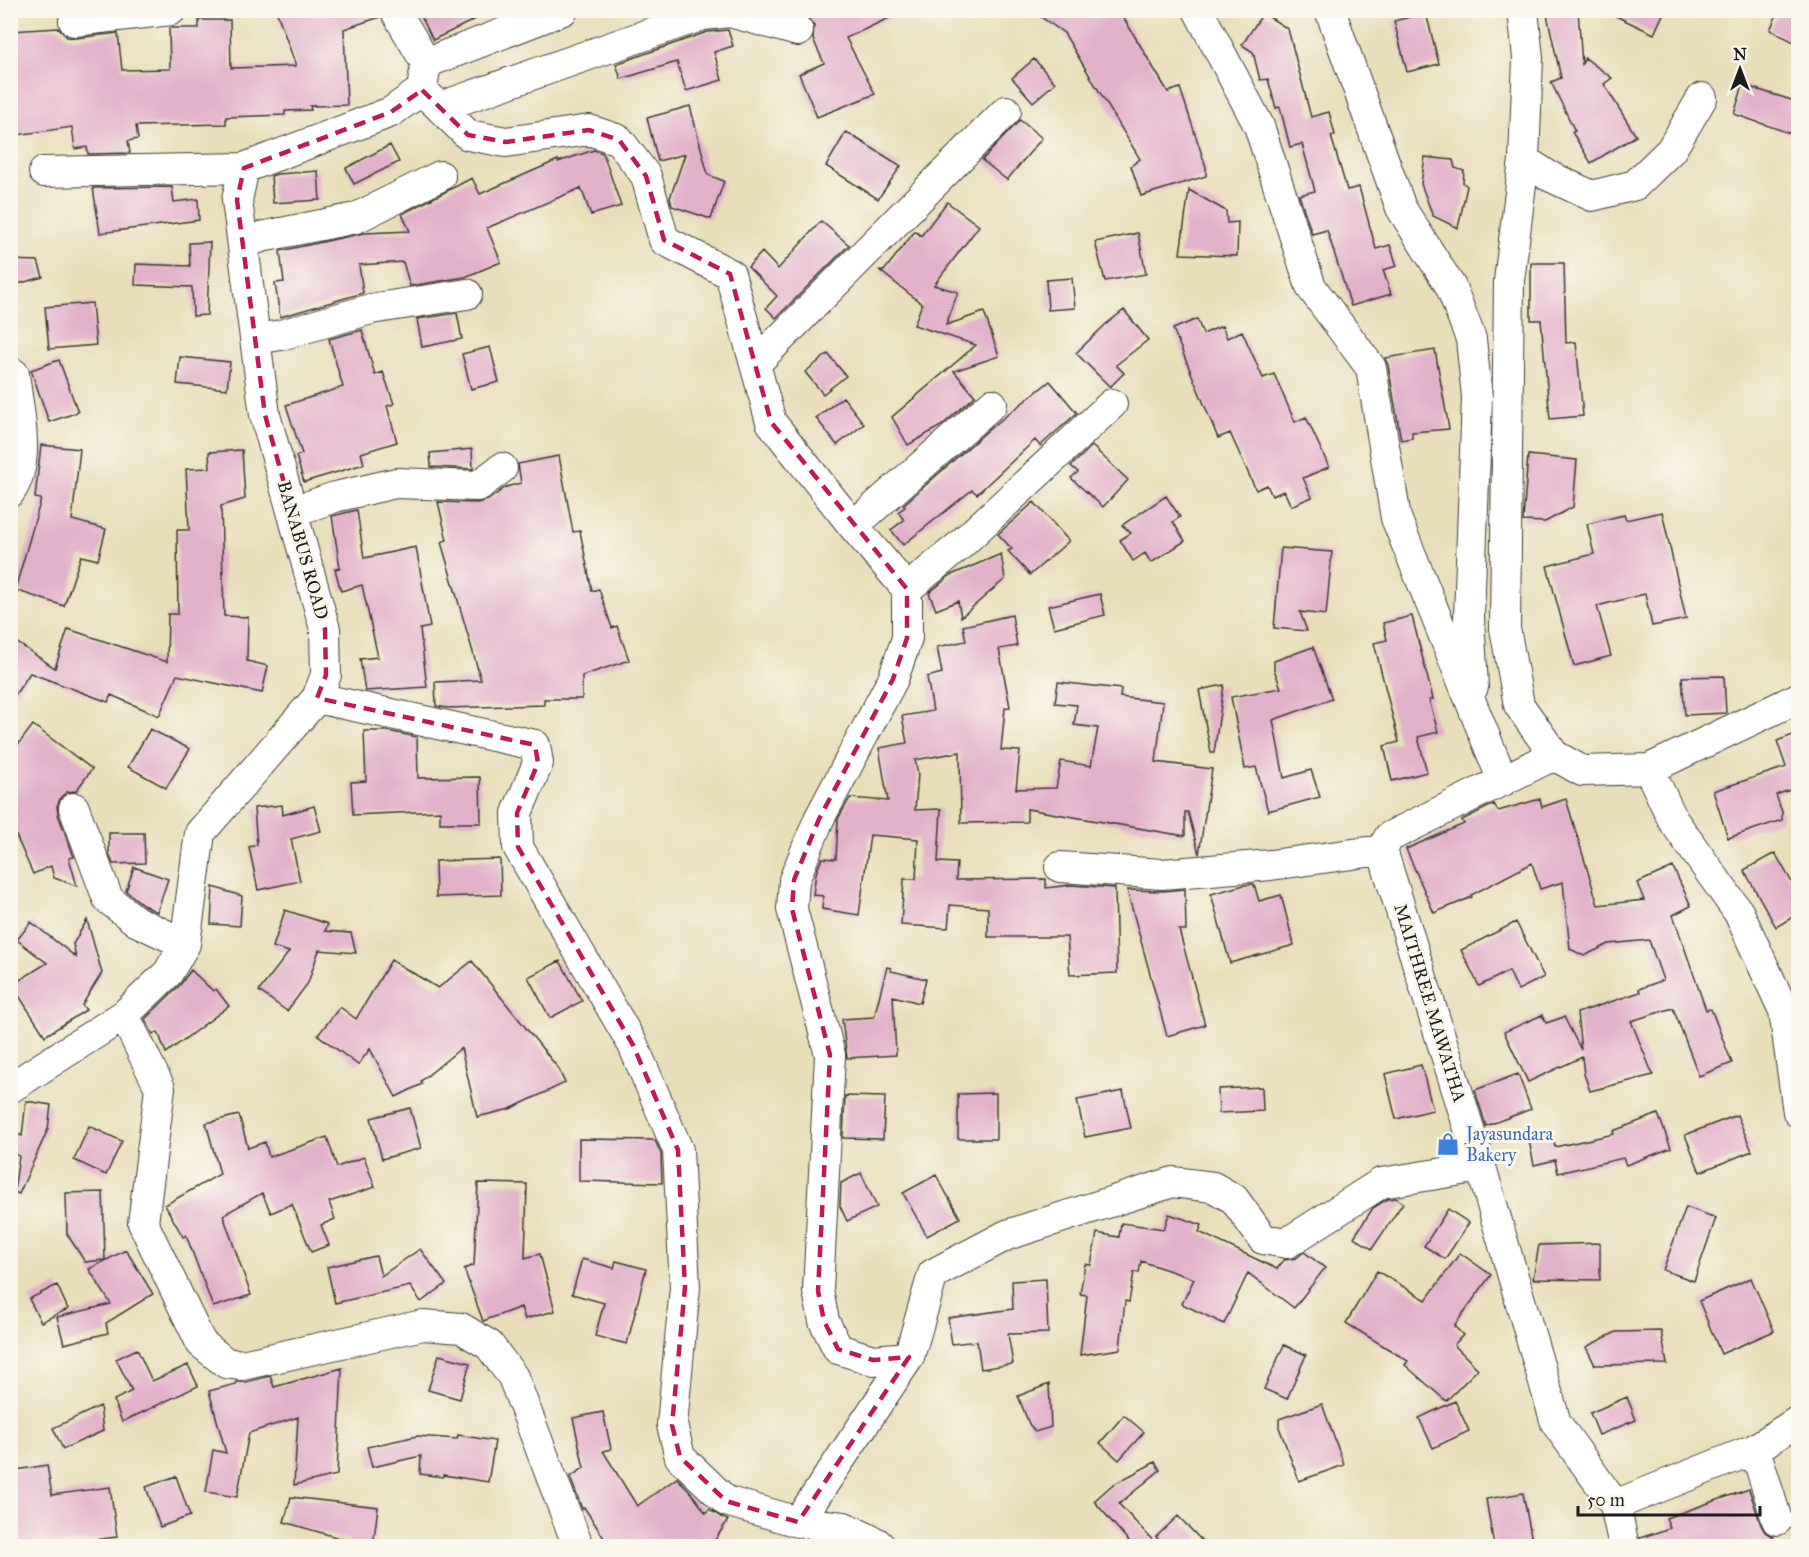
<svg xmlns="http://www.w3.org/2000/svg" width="1809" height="1557" font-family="'IM FELL Great Primer',serif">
  <rect width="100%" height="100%" fill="#fbf7ec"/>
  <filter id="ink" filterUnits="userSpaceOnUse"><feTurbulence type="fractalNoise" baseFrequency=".0167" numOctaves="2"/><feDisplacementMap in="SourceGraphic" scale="12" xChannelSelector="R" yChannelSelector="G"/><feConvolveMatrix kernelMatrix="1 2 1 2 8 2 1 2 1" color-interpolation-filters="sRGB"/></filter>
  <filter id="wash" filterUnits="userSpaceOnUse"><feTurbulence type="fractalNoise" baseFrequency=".008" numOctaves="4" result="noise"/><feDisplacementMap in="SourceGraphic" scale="24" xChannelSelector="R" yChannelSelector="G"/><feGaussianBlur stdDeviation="1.35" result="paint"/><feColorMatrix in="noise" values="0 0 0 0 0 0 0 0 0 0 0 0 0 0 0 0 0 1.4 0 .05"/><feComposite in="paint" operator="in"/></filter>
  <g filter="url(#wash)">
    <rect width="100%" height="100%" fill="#e8deba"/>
    <g id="blocks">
      <path fill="#e1b1ca" d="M276,10H378L380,17L344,29L347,105L315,106L314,104V106H310L311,110L285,111V115L226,117V124L136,126L138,139L128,141L130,153L88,154L87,147L75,149L72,127L10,136V31L59,28L67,37L76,38L118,33L122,70L170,69L169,28H199V20H230L231,68L296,66Z
        M418,10H494L433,40Z
        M820,10H906L846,38L875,94L817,117L799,74L824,63L813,39L814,26L807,17Z
        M1031,10H1119L1168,92L1180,88L1206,167V176L1141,196L1131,166L1140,159L1064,33Z
        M1546,10H1578L1582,64L1585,58L1612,78L1604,84L1636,136L1591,163L1572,132L1575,131L1551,82L1561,78Z
        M1603,10H1665L1654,34Z
        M1779,10H1798V44L1770,30Z
        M1263,13L1288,29L1311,117L1329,112L1335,135L1331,136L1347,190L1359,187L1376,249L1390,245L1397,266L1383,270L1391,294L1351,306L1327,230L1312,234L1299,195L1315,191L1302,144L1290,147L1280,107L1276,108L1268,79L1260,80L1253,52L1242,45Z
        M1426,13L1439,64L1407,72L1394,21Z
        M728,30L733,46L714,52L722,80L686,91L677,62L621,79L616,64L707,32Z
        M1034,59L1055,83L1033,102L1012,78Z
        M1743,85L1798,102V136L1734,114Z
        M690,106L708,175L724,181L711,219L672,206L670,198L685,154L658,161L647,118Z
        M1020,120L1042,138L1007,180L982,160Z
        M846,132L901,166L878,199L826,166Z
        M390,145L399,162L354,184L346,168Z
        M594,150L603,153L621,206L591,215L581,188L487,228L501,262L465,277L410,286L403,262L359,265L363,293L280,317L275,283L284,282L280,251L364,233L410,231L402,214L472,178L480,194L558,160V162Z
        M1425,157L1453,160L1455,168L1464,171L1463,183L1467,186L1458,228L1433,216L1421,184Z
        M318,171L320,200L273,203L271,176L277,174Z
        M172,187L174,202L198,199L199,220L100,233L93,188Z
        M1189,190L1226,211L1227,223L1238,222L1237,256L1180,254Z
        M947,202L979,226L934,285L958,292L946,325L984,312L999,356L954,371L975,396L941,426L908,445L892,417L976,345L914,325L922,304L879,270L884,271L915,231L921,236Z
        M821,221L849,245L776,318L766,308L777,296L748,267L762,252L778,269Z
        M1138,233L1146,274L1105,281L1095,242Z
        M210,242L207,315L193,316L192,287L135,285L136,264L190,266L189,243Z
        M10,260L38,261L43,277L10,286Z
        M1531,263H1564L1566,343L1576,342L1583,416L1550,419L1541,320H1531Z
        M1072,278L1075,308L1048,310L1046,280Z
        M92,303L96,345L49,349L45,307Z
        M1124,310L1148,340L1116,365L1124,373L1110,387L1076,353L1105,325Z
        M457,313L462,339L422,347L417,319Z
        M1197,319L1203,334L1222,326L1227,338L1242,331L1263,378L1274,374L1295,422L1306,417L1329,467L1303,478L1312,497L1291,506L1284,491L1272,496L1267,485L1256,490L1230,433L1218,438L1173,329Z
        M362,330L375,375L383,372L394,404L387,406L397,442L361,453L364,464L304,482L296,456L302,454L286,405L343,387L329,339Z
        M490,347L499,382L471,389L462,354Z
        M1435,350L1449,429L1412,432V438L1401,440L1388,365L1385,358Z
        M828,354L846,376L823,394L805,372Z
        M180,357L230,362L227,389L177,384Z
        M59,360L78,412L49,422L31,370Z
        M1050,381L1077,413L1040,446L1035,440L977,494L972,490L903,545L891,530L904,520L898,512L905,507L903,505L987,431Z
        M843,397L864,424L837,445L816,418Z
        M41,445L80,449L72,520L106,529L98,560L81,556L64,606L15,590L41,499L35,498Z
        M1092,446L1128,480L1103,507L1071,478L1078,472L1071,466Z
        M472,449L473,469L431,467L430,453Z
        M242,450L245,499L221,506L224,616L248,617L247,661L268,666L262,693L177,675L159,716L111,695L108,702L30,673L10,702V638L55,668L68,629L167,662L168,614H178L177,530H189L186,469L210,468L209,452Z
        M1528,455L1577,460L1573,507L1545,522L1523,521Z
        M559,456L573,532L580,531L592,591L599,589L612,628L617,626L629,660L582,676V699H544V705L448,708L436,706L435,682L481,680L441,542L447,540L438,502L477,503L488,500L506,487L521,483L518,464Z
        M1166,496L1180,517L1173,522L1185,541L1151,563L1145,553L1133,561L1120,540L1131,533L1122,525Z
        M1034,502L1069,541L1030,575L1008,551L1012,549L998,534Z
        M357,510L364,558L416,547L430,627L420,629L427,687L365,691L360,659L378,657L362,585L341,591L335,569L340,568L332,516Z
        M1662,512L1686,619L1652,626L1645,594L1597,606L1611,656L1574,666L1547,566L1594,554L1587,524L1624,515L1626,520Z
        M1281,548L1332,552L1326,615L1300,612L1307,631L1274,628Z
        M1001,554L1005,579L961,617L958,601L936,610L929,593L951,575Z
        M1100,594L1105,615L1054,628L1048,606Z
        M1012,615L1017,646L999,649L1010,707L1005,708L1001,750L1020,751L1016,789L1056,788L1061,761L1091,766L1098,728L1074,725L1077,705L1055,703L1058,682L1121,689L1120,697L1163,702L1156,762L1212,769L1199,854L1188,812H1185V836L1027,809V822L961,823L960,752L915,760L918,774L915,810L941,809L938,862L957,863L956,880L1046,879V888L1071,885L1115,888L1117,973L1070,975L1067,937H988V908L950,905L948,928L901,925L904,879H916L918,839L870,835L859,915L822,909L823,896L813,895L816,873L822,858L836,859L838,819L850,798L888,801L879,748L907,743L902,716L933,711L927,677L942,673L937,647L966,641L963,626Z
        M1412,616L1433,699L1429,700L1438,732L1418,737L1427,772L1392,781L1384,746L1399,742L1374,643L1387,640L1383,623Z
        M1313,647L1332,699L1273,720L1284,778L1311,770L1320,797L1268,811L1256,767L1245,769L1231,697L1281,688L1274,669V661Z
        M1724,676L1726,713L1685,715L1682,677Z
        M1224,685L1214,753H1211L1199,690Z
        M33,725L92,769L76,791L67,792L61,797L57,806L58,814L74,857L69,858L77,886L54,878L51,866L33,874L10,822V755Z
        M150,729L190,749L166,788L128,767Z
        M364,731H387L417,737L418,778L480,777L481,823H440V811L353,815L351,782L366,781Z
        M1798,733V794L1795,788L1776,795L1782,812V820L1728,838L1713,791L1786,767L1777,741Z
        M1540,799L1542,807L1566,799L1598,905L1644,900L1637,883L1673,867L1691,906L1673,915L1706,1010L1711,1009L1732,1063L1699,1076L1673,1008L1631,1021L1653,1075L1590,1091L1584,1074L1582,1057L1528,1082L1504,1032L1542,1015L1546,1023L1564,1017L1581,1050L1577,1013L1640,992L1639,989L1663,980L1649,940L1609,944L1584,956L1570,949L1563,882L1540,889L1532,863L1471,895L1472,897L1434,913L1406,849L1464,824L1462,820L1494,804L1498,811Z
        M282,805L283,815L314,806L321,831L291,839L300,881L258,890L249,847L257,845L254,808Z
        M109,833H144L145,863L113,864L109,853Z
        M1775,853L1798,893V914L1776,927L1744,870Z
        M500,859L501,895L436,897L435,861Z
        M134,867L168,879L157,912L145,906L126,891Z
        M1254,884L1259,901L1281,895L1294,945L1230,963L1211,894L1244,885Z
        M213,887L242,896L240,926L211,924Z
        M1185,889L1186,930H1179L1205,1025L1167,1036L1127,890L1163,891Z
        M285,910L328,924L325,931L351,933L356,953L319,950L308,983L287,1011L259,991L289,952L273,947Z
        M87,920L102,973L82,1005L86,1010L45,1036L12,985L47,963L17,940L31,922L76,957L73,944Z
        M1516,922L1544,977L1518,990L1509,971L1479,986L1461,950Z
        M391,960L438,988L472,961L558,1068L565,1083L510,1109L477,1117L461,1048L421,1081L422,1084L396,1097L370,1049L358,1065L318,1035L340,1007L356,1019Z
        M560,961L582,1001L550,1018L528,977Z
        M887,967L891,968V971L926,979L920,1003L893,996L896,1055L847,1058L842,1019L874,1017Z
        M191,970L213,991L216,989L229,1006L166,1053L158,1032L153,1034L145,1019L180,985Z
        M1421,1065L1433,1110L1396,1119L1385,1074Z
        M1518,1074L1531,1109L1486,1126L1475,1090Z
        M1262,1087L1263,1111L1219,1113L1218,1089Z
        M1123,1091L1131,1128L1085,1137L1077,1100Z
        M996,1093V1139H958V1094Z
        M845,1096L885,1097L883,1139L843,1138Z
        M26,1101L51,1105L48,1129L19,1194L14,1192L19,1156L10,1152V1131L22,1136Z
        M410,1108L421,1148L382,1159L371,1118Z
        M1658,1114L1671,1148L1626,1165L1623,1158L1558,1173L1555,1160L1534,1165L1528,1136L1552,1131L1555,1147L1614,1134L1613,1131Z
        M239,1115L248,1148L265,1142L269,1157L327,1137L337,1167L364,1157L375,1187L329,1202L335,1219L321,1225L329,1245L311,1252L292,1204L271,1213L262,1193L223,1215L251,1295L213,1307L186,1235L183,1237L165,1205L220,1174L206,1123Z
        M1737,1115L1752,1151L1700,1172L1685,1135Z
        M89,1126L122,1141L106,1175L74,1160Z
        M579,1139L655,1140L661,1154L662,1183L579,1181Z
        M861,1173L877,1207L847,1221L840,1206L841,1183Z
        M936,1175L960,1218L927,1236L903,1193Z
        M478,1183L527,1184L525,1258L540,1254L555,1311L525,1319L521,1307L483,1321L464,1269L474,1265Z
        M103,1192L105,1260L85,1262L67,1234L66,1193Z
        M1396,1198L1403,1203L1372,1249L1354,1237L1373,1208L1387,1199Z
        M1686,1207L1716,1218L1694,1281L1663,1270Z
        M1448,1209L1469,1223L1445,1259L1424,1246Z
        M1169,1214L1202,1225L1199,1232L1277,1269L1284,1260L1296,1258L1304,1252L1325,1268L1294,1308L1248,1273L1224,1324L1182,1304L1194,1279L1141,1261L1139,1273L1134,1272L1129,1302L1125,1301L1120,1349L1080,1355L1087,1295L1080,1294L1085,1264L1091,1265L1097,1233L1119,1237L1121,1223L1164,1229Z
        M1600,1243V1280L1533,1279L1539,1245Z
        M420,1249L446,1284L421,1302L410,1286L335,1303L327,1267L376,1256L381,1276Z
        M126,1250L153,1294L106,1323L108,1333L64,1344L57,1317L111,1304L89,1269Z
        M1460,1253L1491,1275L1454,1326L1463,1335L1454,1345L1478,1369L1446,1401L1405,1365L1408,1361L1346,1323L1377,1271L1426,1300Z
        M582,1259L614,1268L616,1261L646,1269L627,1344L595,1336L604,1303L572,1294Z
        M1751,1278L1774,1331L1721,1354L1699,1301Z
        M1046,1279L1048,1333L1008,1334L1013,1364L981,1369L977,1341L952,1344L948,1318L1013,1309L1012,1281Z
        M57,1285L68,1309L41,1322L29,1299Z
        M1661,1331L1667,1364L1595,1365L1586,1347L1616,1332Z
        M1284,1345L1306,1355L1287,1399L1264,1389Z
        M137,1349L152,1381L188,1365L198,1386L122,1422L114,1400L132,1391L116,1359Z
        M439,1355L470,1363L460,1399L428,1390Z
        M342,1368L337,1475L294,1485L298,1417L249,1433L237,1497L206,1492L213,1450L226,1453L209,1391L236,1384V1382H246L270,1376L274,1387Z
        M1049,1384L1051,1427L1035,1432L1029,1424L1018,1396Z
        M1627,1397L1636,1420L1599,1435L1590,1413Z
        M1455,1401L1469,1431L1433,1448L1419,1418Z
        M1322,1404L1344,1465L1299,1481L1279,1427V1419Z
        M100,1406L103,1431L63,1449L53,1428Z
        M603,1412L611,1449L603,1451L637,1506L677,1478L689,1490L706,1513L709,1509L721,1517L728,1520L711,1546H609L584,1507L582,1509L570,1477L584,1468L573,1418Z
        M1124,1415L1144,1432L1119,1460L1100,1443Z
        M458,1435L495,1441L488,1482L443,1475V1477L420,1474L421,1456L372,1467L367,1447L417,1436L457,1439Z
        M1155,1462L1160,1470L1119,1504L1158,1546H1133L1094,1501L1112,1485Z
        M47,1465L52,1495L110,1487L117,1537L61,1544L62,1546H10V1471Z
        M176,1476L190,1516L160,1527L146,1487Z
        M1749,1489L1761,1525L1765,1532L1773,1537L1776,1546H1641L1640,1538L1670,1528L1666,1518Z
        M1523,1493L1533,1546H1494L1486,1499Z
        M291,1497L378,1507L373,1546L349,1545L350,1541L284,1522Z
        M1178,1516L1207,1546H1166L1156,1537Z"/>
    </g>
  </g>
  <g filter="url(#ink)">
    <use href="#blocks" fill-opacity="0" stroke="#3b3934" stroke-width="1.5"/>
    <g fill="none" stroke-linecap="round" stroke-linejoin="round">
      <g stroke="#3b3934" stroke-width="32">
        <path id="minor" d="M1198,10L1259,126L1311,287L1371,368L1396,518L1503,781
          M1330,10L1401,208L1451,287L1471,339L1477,397L1469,617L1473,687
          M1523,10L1528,58L1524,160L1509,281L1505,628L1519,705L1554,755L1582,771L1649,769L1798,698
          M74,21L171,10
          M426,63L563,10
          M422,90L468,135L506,142L589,130L619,140L646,176L664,240L730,274L771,422L853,526L907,589V638L893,679L819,819L794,880L792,909L830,1055L818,1291L824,1321L838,1349L873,1360L909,1357
          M440,107L703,15L730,12L798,31
          M1524,160L1547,175L1592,196L1635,185L1671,150L1702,98
          M44,172L244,168
          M243,244L261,237L356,218L440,176
          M256,339L281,335L371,309L467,294
          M755,364L1006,111
          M10,492C32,461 18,410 14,374
          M292,512L335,497L396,483L478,486L502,468
          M853,526L992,404
          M907,589L959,546L1112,404
          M317,698L535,745L538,763L517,813L518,847L633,1045L678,1150L685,1287L672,1425L680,1457L726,1501L798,1522L844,1527L877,1543L880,1546
          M1554,755L1389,837L1382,850L1481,1167L1556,1423L1615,1505
          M1649,769L1673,820L1739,913L1784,1011L1798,1112
          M74,808L108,899L136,921L185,944
          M1060,867L1162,874L1271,865L1382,850
          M124,1015L160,1088L143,1223L201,1343L226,1363L242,1365L423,1325L461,1328L489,1345L513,1377L578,1546
          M10,1088L124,1015L168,973L185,944L200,833L317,698L326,675L325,629L265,415L237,200L244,168L391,112L422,90L426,63L395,10
          M1755,1449L1777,1520
          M798,1522L909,1357L933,1274L1007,1235L1173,1182L1213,1187L1234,1199L1263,1239L1287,1243L1381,1183L1481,1167
          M1624,1546L1615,1505L1755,1449L1798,1421"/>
      </g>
      <use href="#minor" stroke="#fff" stroke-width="30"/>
    </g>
  </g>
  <path fill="none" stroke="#c2185b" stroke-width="4.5" stroke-dasharray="12 8" stroke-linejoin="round" d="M422,90L468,135L506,142L589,130L619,140L646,176L664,240L730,274L771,422L907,589V638L893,679L819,819L794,880L792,909L830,1055L818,1291L824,1321L838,1349L873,1360L909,1357L798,1522L726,1501L680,1457L672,1425L685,1287L678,1150L633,1045L518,847L517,813L538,763L535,745L317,698L326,675L325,629L265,415L237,200L244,168L391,112Z"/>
  <defs>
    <g id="shop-bare" transform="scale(1.8)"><path d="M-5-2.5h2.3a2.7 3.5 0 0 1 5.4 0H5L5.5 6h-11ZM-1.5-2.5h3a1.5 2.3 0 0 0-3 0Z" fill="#3f7fe0" stroke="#fbf7ec" stroke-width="2.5" paint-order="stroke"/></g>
  </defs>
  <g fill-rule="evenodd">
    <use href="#shop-bare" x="1448" y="1144"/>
  </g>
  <g text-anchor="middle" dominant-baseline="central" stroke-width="6" stroke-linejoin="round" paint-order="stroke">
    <g font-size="18" fill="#1c1c1c" stroke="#fbf7ec">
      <text transform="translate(303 550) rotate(74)">BANABUS ROAD</text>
      <text transform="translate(1430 1003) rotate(73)">MAITHREE MAWATHA</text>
    </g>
    <g font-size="18" fill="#366cbe" stroke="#fbf7ec" text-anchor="start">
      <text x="1466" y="1134">Jayasundara<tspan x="1466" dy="21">Bakery</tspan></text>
    </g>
  </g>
  <rect width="1809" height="1557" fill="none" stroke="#fbf7ec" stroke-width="36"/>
  <g transform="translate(1740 69)" stroke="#fbf7ec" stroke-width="4.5" paint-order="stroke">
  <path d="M0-4.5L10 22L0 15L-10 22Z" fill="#1c1c1c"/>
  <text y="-9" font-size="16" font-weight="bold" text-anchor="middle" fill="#1c1c1c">N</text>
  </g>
  <path d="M1578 1506v9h182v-9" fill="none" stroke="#1c1c1c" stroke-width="3"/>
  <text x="1587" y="1506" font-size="18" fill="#1c1c1c" stroke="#fbf7ec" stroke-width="4.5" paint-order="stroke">50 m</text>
</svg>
